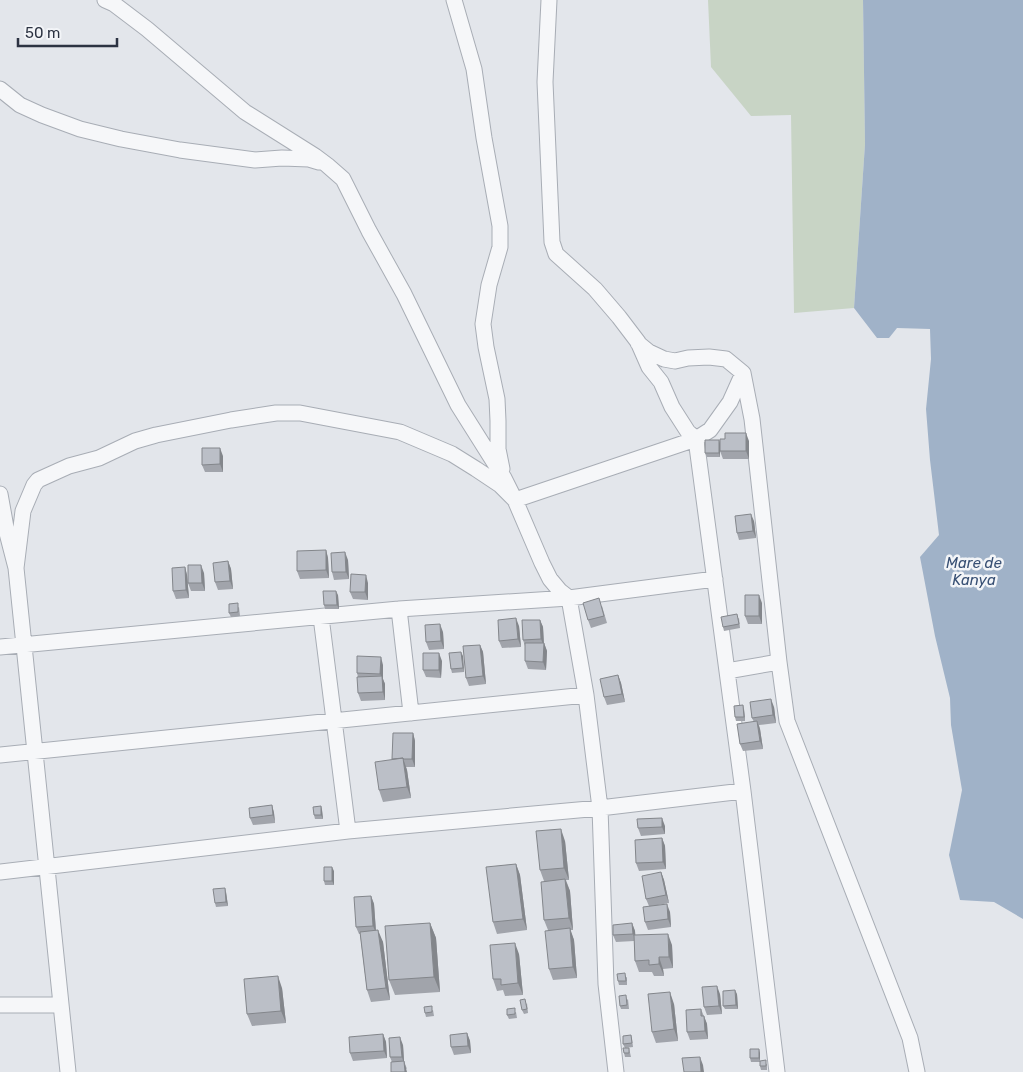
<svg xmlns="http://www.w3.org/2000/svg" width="1023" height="1072" font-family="Rubik,sans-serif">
  <rect width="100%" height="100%" fill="#e3e6eb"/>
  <path fill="#c8d4c5" d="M708,0H863L865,144L854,308L794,313L791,115L751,116L711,67Z"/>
  <path fill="#a0b2c8" d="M863,0H1023V919L994,902L960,900L949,855L962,790L951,725L950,698L935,636L920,557L939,535L930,460L926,409L931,359L930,329L897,328L889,338H877L854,308L865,144Z"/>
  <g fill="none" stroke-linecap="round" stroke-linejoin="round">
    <g stroke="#a8adb5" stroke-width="17">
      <path id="street" d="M105,0L114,4L147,29L245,112L315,156L327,165L343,179L369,231L404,294L458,405L504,478L515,500L696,439L710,430L730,402L743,373
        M454,0L474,69L484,138L500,226V247L489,285L483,324L486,347L497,399L498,421V449L502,469
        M549,0L545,82L552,242L556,254L595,289L619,317L638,342L649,367L661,382L672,407L688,432L696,439L743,791L777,1072
        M0,89L20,105L42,115L80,129L121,139L180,150L255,160L282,158L309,159L319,162
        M638,343L649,352L664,359L675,361L688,358L709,357L726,359L743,373L752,419L779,662
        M0,494L7,533L16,568L68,1072
        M16,568L23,511L34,485L38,480L69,466L99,458L135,441L156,435L231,420L276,413H300L400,432L452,454L476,469L500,485L515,500L542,563L550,579L560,591L569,598L586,695L600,808L606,984L616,1072
        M399,609L411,713
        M321,617L348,831
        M0,647L399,609L569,598L715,579
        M727,671L779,662L787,721L910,1038L917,1072
        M0,755L586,695
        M0,872L348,831L600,808L743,791
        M0,1005H61"/>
    </g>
    <use href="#street" stroke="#f6f7f9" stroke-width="15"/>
  </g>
  <path fill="#a1a4ab" d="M719,440L720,444V457H707L705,453Z
    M749,441V459H723L720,451Z
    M223,456V472H205L202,465Z
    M754,521L756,538L739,540L737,533Z
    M326,550L328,558L329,578L300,579L297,571Z
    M348,560L349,579L334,580L332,572Z
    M228,561L231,569L233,589L218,590L215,582Z
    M185,567L187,575L189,598L176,599L173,591Z
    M204,573L205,591H191L188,583Z
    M368,583V600L353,599L350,592Z
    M338,595L339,609H325L324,605Z
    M762,603V624H748L745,616Z
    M602,606L607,623L591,628L588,620Z
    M239,607L240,616L231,617L229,613Z
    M739,618L740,628L724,631L723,627Z
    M540,620L543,627L544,643L547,651L546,670L528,669L525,661V646L523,640Z
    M519,626L521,647L502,648L499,641Z
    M443,632L444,649L429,650L426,642Z
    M480,645L483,652L486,684L469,686L466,678Z
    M463,656L464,672L452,673L451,669Z
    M442,661L441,678L426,677L423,670Z
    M383,665V679L385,684V700L361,701L358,693V677L357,673Z
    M618,675L621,683L625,702L607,705L604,697Z
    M774,707L776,723L759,725L760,729L763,749L743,751L740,744L754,722L752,718Z
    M744,709L745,721H736L735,717Z
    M413,733L415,741V767H406L407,770L411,798L383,802L379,790L392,759Z
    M272,805L274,813L275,823L253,825L250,818Z
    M321,806L322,810L323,819H315L314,815Z
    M665,826V834L641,836L638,828Z
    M662,838L665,846L666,869L639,871L636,863Z
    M565,841L569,880H566L570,891L573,930H570L574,940L577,978L553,980L549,969L548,930L544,920V881L540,870Z
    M516,864L520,875L527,930L497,934L493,922Z
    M334,871V885H325L324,881Z
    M661,872L664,880L669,903L658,905L670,912L671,927L648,930L645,922L649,906L646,899Z
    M226,892L228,906L216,907L215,903Z
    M371,896L374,904L376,930L383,942L390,1000L371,1002L367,990L360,934H359L356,927Z
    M430,923L436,938L440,992L395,995L389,980Z
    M632,923L635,931V935L672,945L673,968L663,969L664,976H654L652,972H639L635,961L634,941L616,942L613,935Z
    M519,954L523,995L505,996L503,990L497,991L493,979Z
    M627,977V985H619L618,981Z
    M282,988L286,1023L252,1026L247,1014Z
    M720,994L722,1014L707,1015L704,1007Z
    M737,994L738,1009H725L723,1006Z
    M628,999L629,1009H621L620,1006Z
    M527,1003L528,1013L524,1014L522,1010Z
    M674,1004L678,1041L656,1043L652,1032Z
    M701,1009L707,1024L708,1039L690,1040L687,1032Z
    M433,1010L434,1016L426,1017L425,1013Z
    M516,1012L517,1018L509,1019L507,1015Z
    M467,1033L470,1041L471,1053L454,1055L451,1047Z
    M383,1034L386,1042L387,1058L353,1061L350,1053Z
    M631,1035L632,1039L633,1047L625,1048L623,1044Z
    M403,1045L404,1061L407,1069L392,1062L390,1057Z
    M629,1048L631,1057H625L624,1053Z
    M760,1053V1061L767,1064V1070H761L760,1066V1062H751L750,1058Z"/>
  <path fill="#83868b" d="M746,433L749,441V459L746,451Z
    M719,440L720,444V457L719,453Z
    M220,448L223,456V472L220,464Z
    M751,514L754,521L756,538L753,531Z
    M326,550L328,558L329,578L326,570Z
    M345,552L348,560L349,579L346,572Z
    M228,561L231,569L233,589L230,581Z
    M201,565L204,573L205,591L202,583Z
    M185,567L187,575L189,598L186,590Z
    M366,575L368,583V600L365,592Z
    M336,591L338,595L339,609L337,605Z
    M759,595L762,603V624L759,616Z
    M516,618L519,626L521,647L518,639Z
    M540,620L543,627L544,647L541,639Z
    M440,624L443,632L444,649L441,641Z
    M544,643L547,651L546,670L543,662Z
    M480,645L483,652L486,684L483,676Z
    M461,652L463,656L464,672L463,668Z
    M439,653L442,661L441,678L439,670Z
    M381,657L383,665V679L385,684V700L383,692L382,678L380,674Z
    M618,675L621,683L625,702L622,694Z
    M771,699L774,707L776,723L773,715Z
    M743,705L744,709L745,721L744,717Z
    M757,721L760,729L763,749L760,741Z
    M413,733L415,741V767L412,759Z
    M403,758L407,770L411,798L407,787Z
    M272,805L274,813L275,823L273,815Z
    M321,806L322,810L323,819L321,815Z
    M662,818L665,826V834L662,827Z
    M561,829L565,841L569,880L564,868Z
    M662,838L665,846L666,869L663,862Z
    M516,864L520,875L527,930L523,919Z
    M332,867L334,871V885L332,881Z
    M661,872L664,880L669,903L666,895Z
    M565,879L570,891L573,930L569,918Z
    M225,888L226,892L228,906L226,902Z
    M371,896L374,904L376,933L373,926Z
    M667,904L670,912L671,927L668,919Z
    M430,923L436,938L440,992L434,977Z
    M632,923L635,931L636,941L633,934Z
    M570,928L574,940L577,978L573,967Z
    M378,930L383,942L390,1000L386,988Z
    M668,934L672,945L673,968L669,957Z
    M515,943L519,954L523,995L518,983Z
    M659,957L663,969L664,976L659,964Z
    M278,976L282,988L286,1023L281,1011Z
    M717,986L720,994L722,1014L719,1006Z
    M735,990L737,994L738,1009L736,1005Z
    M670,992L674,1004L678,1041L674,1029Z
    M704,1016L707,1024L708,1039L705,1031Z
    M467,1033L470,1041L471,1053L468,1046Z
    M383,1034L386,1042L387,1058L384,1051Z
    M400,1037L403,1045L404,1061L407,1072H405L404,1064L402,1057Z
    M759,1049L760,1053V1061L759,1058Z
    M700,1057L703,1065L704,1072H701Z"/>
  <path fill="#bbbfc7" stroke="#83868b" d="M725,433H746V451H720V439H725Z
    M705,440H719V453H705Z
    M202,448H220V464L202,465Z
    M751,514L753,531L737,533L735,516Z
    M326,550V570L297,571V551Z
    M345,552L346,572H332L331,553Z
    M228,561L230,581L215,582L213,563Z
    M188,565H201L202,583H188Z
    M185,567L186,590L173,591L172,568Z
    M351,574L366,575L365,592H350Z
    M323,591H336L337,605H324Z
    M745,595H759V616H745Z
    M599,598L604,616L588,620L583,603Z
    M238,603V612L229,613V604Z
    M737,614L739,624L723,627L721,617Z
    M516,618L518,639L499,641L498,620Z
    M522,620H540L541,639L523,640Z
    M440,624L441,641L426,642L425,625Z
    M525,643H544L543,662L525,661Z
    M480,645L483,676L466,678L463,646Z
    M461,652L463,668L451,669L449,653Z
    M423,653H439V670H423Z
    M357,656L381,657L380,674L357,673Z
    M618,675L622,694L604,697L600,679Z
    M382,676L383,692L358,693L357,677Z
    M771,699L773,715L752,718L750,702Z
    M743,705L744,717H735L734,706Z
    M757,721L760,741L740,744L737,724Z
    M393,733H413L412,759H403V758L392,759Z
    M403,758L407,787L379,790L375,762Z
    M272,805L273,815L250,818L249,808Z
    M321,806V815H314L313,807Z
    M662,818V827L638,828L637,819Z
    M561,829L564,868L540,870L536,831Z
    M662,838L663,862L636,863L635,840Z
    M516,864L523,919L493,922L486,867Z
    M324,867H332V881H324Z
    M661,872L666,895L646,899L642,876Z
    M565,879L569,918L544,920L541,882Z
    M225,888L226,902L215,903L213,889Z
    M371,896L373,926L356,927L354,897Z
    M667,904L668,919L645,922L643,907Z
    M430,923L434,977L389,980L385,926Z
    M632,923L633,934L613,935V925Z
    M570,928L573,967L549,969L545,931Z
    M378,930L386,988L367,990L360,932Z
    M668,934L669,957H659V964L649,965V960L635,961L634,935Z
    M515,943L518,983L501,985V979H493L490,945Z
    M625,973L626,981H618L617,974Z
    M278,976L281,1011L247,1014L244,979Z
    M717,986L719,1006L704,1007L702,987Z
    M735,990L736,1005L723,1006V991Z
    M670,992L674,1029L652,1032L648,994Z
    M626,995L627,1005L620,1006L619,996Z
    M525,999L527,1009L522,1010L520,1000Z
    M432,1006V1012L425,1013L424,1007Z
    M515,1008V1014L507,1015V1009Z
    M701,1009V1016H704L705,1031L687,1032L686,1010Z
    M467,1033L468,1046L451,1047L450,1035Z
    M383,1034L384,1051L350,1053L349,1037Z
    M631,1035L632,1043L623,1044V1036Z
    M400,1037L402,1057H390L389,1038Z
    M623,1048H629V1053H624Z
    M750,1049H759V1058H750Z
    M700,1057L701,1072H684L682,1058Z
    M766,1060V1066H760V1061Z
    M404,1061L405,1072H391V1062Z"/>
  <g text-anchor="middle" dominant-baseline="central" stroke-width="5" stroke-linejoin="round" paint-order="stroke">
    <g font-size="15" font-style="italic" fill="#385074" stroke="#f3f5f8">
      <text x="974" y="563">Mare de<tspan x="974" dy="17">Kanya</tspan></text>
    </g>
  </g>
  <path d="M18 38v8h99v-8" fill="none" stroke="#2c3342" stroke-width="2.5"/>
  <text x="25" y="38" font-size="15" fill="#2c3342" stroke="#f3f5f8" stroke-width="4" paint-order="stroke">50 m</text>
</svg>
